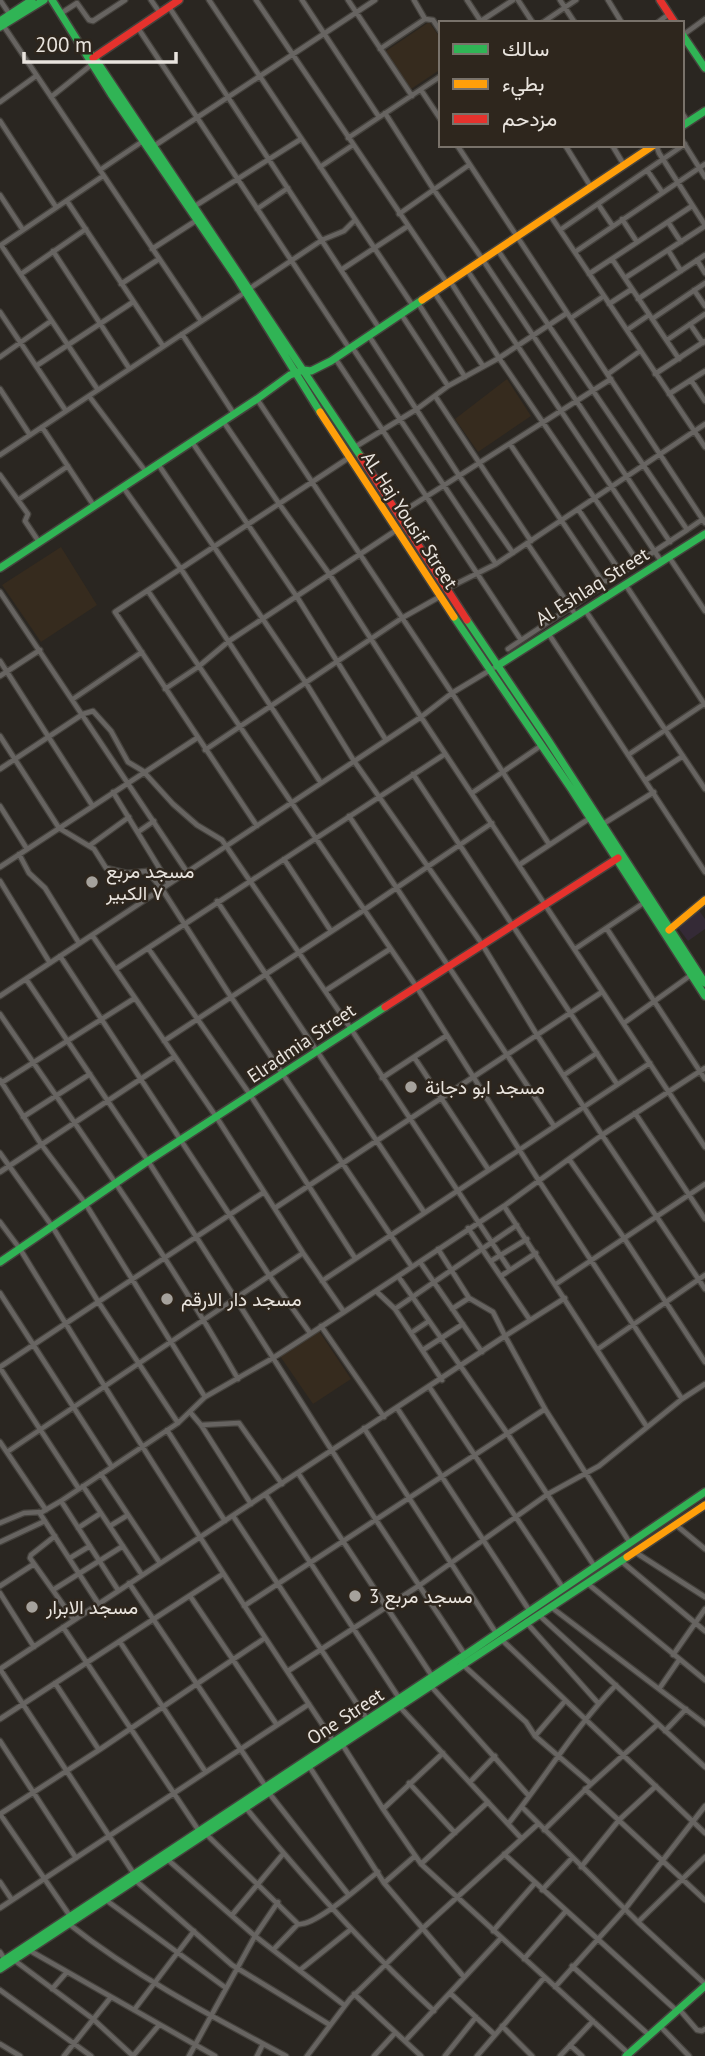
<svg xmlns="http://www.w3.org/2000/svg" width="705" height="2056" font-family="'PT Sans',Vazirmatn,sans-serif">
  <rect width="100%" height="100%" fill="#2a2621"/>
  <path fill="#362b1e" d="M429,22L441,39V69L411,89L386,51Z
    M507,379L531,416L478,452L455,419Z
    M61,547L97,605L41,642L2,585Z
    M319,1331L351,1379L313,1404L280,1356Z"/>
  <path fill="#342a36" d="M698,909L705,919V929L688,941L676,925Z"/>
  <g fill="none" stroke-linecap="round" stroke-linejoin="round">
    <g stroke="#45423d" stroke-width="7">
      <path id="street" d="M0,0L10,15
        M151,0L160,13
        M209,0L413,306
        M256,0L447,283
        M302,0L379,117
        M348,0L412,96
        M414,0L425,19L433,20L441,32
        M467,0L482,23
        M518,0L533,23
        M560,0L575,23
        M608,0L622,23
        M169,7L379,328
        M60,14L77,3L89,20L93,21L125,0
        M481,21L513,0
        M542,23L576,0
        M657,23L669,14
        M3,25L201,321
        M138,28L349,348
        M683,35L705,19
        M380,49L425,19
        M421,90L441,120
        M51,97L91,65
        M0,102L36,76
        M385,113L434,190L483,260L670,542
        M682,113L688,122
        M0,121L56,207
        M348,138L441,76
        M682,140L705,177
        M457,145L705,523
        M565,145L591,187
        M612,145L624,165
        M656,145L659,153L705,225
        M154,146L375,0
        M320,167L353,145
        M100,170L143,141
        M647,170L662,192
        M0,195L23,230
        M67,201L163,346
        M598,204L612,225
        M195,206L301,139
        M257,209L288,188
        M399,214L469,165
        M550,215L705,447
        M622,219L637,242
        M668,222L681,242
        M560,230L685,144
        M1,245L98,390
        M1,245L103,176
        M152,249L197,220
        M497,249L686,528L687,530L703,519
        M668,250L681,271
        M53,251L129,368
        M575,252L705,164
        M612,259L679,359
        M697,260L705,273
        M341,270L408,226
        M467,270L661,561
        M21,274L86,229
        M589,274L692,206
        M625,278L705,226
        M450,281L499,358L638,562
        M121,284L159,259
        M249,289L322,240L344,231L355,220
        M694,290L705,306
        M434,292L483,366
        M638,299L705,255
        M418,303L465,377
        M609,304L632,289
        M0,312L66,411
        M401,314L448,386
        M571,318L604,296
        M652,319L705,283
        M690,324L703,343
        M627,330L649,315
        M182,334L234,414
        M369,336L460,477L513,553
        M667,340L705,314
        M352,347L496,564
        M0,357L51,321
        M335,358L521,640
        M36,366L133,302
        M608,374L640,351
        M655,374L705,341
        M691,380L705,401
        M0,389L30,435
        M669,394L705,371
        M89,396L146,472
        M435,396L531,541
        M257,399L452,693L549,844
        M223,421L280,505L330,575L421,717L705,1147
        M42,427L94,506
        M192,442L297,597L386,740
        M510,444L602,581
        M355,447L417,409L448,386L499,358L567,313
        M0,455L244,293
        M158,464L306,683L354,761L482,944L537,1035L602,1135L705,1289
        M0,475L28,514L25,521L39,542
        M123,487L181,569L321,783
        M18,500L68,466
        M578,509L621,573
        M399,514L611,379
        M527,543L575,614
        M669,557L705,611
        M625,584L705,705
        M446,589L496,564L705,424
        M148,591L416,986L539,1181L682,1399
        M0,592L187,872
        M585,610L705,789
        M548,633L705,872
        M508,649L598,589L602,581H609L687,530
        M0,661L92,805
        M0,676L40,650
        M165,689L198,667L229,641L398,529
        M73,699L142,652
        M0,736L59,828L94,849L106,868L127,873L147,871L162,889L231,997L412,1267
        M205,750L402,618L441,596
        M628,755L704,704
        M0,769L83,714L93,711L111,731L128,762L143,771L173,804L197,825L222,840L351,1029L510,1270
        M413,774L617,1084
        M646,780L683,756
        M113,792L169,884
        M472,793L542,745
        M0,806L27,849
        M349,816L554,1126
        M603,824L654,792
        M257,826L115,612L350,457
        M138,832L154,821
        M89,846L129,817
        M19,854L29,873L45,888L79,943
        M284,859L331,931
        M519,865L590,818
        M0,867L197,738
        M0,881L50,963
        M217,901L424,1212
        M607,929L705,1079
        M92,935L217,1118L303,1253L344,1312
        M148,948L251,1096L355,1258
        M575,949L645,902
        M60,956L269,1275L310,1333
        M116,969L445,754
        M26,979L148,1161L376,1520L465,1655
        M325,991L390,949
        M0,996L421,717L452,693L497,666
        M0,1014C82,1134 166,1252 238,1379
        M624,1023L691,975
        M164,1041L364,910L492,823
        M414,1057L488,1169
        M564,1075L597,1053
        M382,1078L446,1036
        M0,1080L41,1144L85,1203L205,1397
        M1,1083L135,998
        M635,1113L705,1219
        M23,1117L90,1074
        M0,1153L52,1226L99,1303L178,1423
        M569,1159L624,1238L705,1362
        M0,1172L174,1057
        M504,1206L647,1427
        M275,1208L602,992
        M0,1222L20,1249C121,1415 226,1580 334,1742
        M468,1228L530,1320
        M491,1261L527,1239
        M420,1262L482,1352
        M398,1276L507,1433L595,1567
        M501,1276L536,1253
        M322,1281L650,1063
        M556,1284L705,1184
        M376,1291L395,1309L442,1380
        M0,1293L112,1467
        M565,1298L505,1336L545,1409L630,1543
        M395,1309L517,1225
        M452,1309L469,1298
        M321,1326L384,1417
        M411,1333L429,1321
        M598,1349L705,1275
        M423,1350L463,1324
        M0,1367L264,1192
        M0,1368L79,1489
        M430,1388L563,1588
        M397,1408L529,1610
        M190,1412L201,1425L251,1504
        M201,1425L239,1423L282,1484
        M364,1428L496,1633
        M167,1430L225,1521
        M0,1442L46,1510
        M7,1452L303,1253
        M298,1473L432,1676
        M101,1474L160,1563
        M83,1486L142,1575
        M266,1495L399,1698
        M61,1501L118,1590
        M39,1512L98,1603
        M233,1516L367,1719
        M0,1523L24,1513L42,1512L61,1501L178,1423L205,1397L273,1358L344,1312L504,1206L602,1135L705,1068
        M676,1525L705,1549
        M110,1526L128,1515
        M78,1528L101,1513
        M55,1536L31,1555L30,1558L74,1620
        M0,1542L45,1521
        M635,1552L705,1597
        M70,1558L90,1546
        M621,1561L705,1631
        M129,1583L266,1787
        M587,1583L705,1680
        M0,1586L34,1564
        M53,1590L123,1546
        M0,1593L34,1647
        M190,1596L277,1725
        M244,1606L545,1409
        M551,1607L705,1724
        M539,1615L705,1767
        M526,1622L598,1703
        M63,1627L199,1831
        M501,1639L705,1833
        M120,1642L205,1771
        M673,1655L705,1609
        M462,1664L526,1722L535,1736L591,1784
        M0,1669L505,1336L493,1312L469,1298L438,1249
        M0,1669L134,1874
        M288,1671L420,1585L548,1494L599,1466L682,1399L705,1384
        M55,1683L99,1750
        M430,1685L529,1796
        M659,1689L679,1660
        M399,1706L521,1838
        M0,1719L223,1574
        M665,1731L686,1709
        M535,1736L565,1701
        M0,1741L76,1858
        M342,1744L383,1809L421,1864L629,2054
        M309,1766L384,1883L464,1977
        M470,1782L495,1756
        M409,1783L455,1833
        M585,1789L705,1900
        M269,1793L348,1894
        M522,1807L638,1922L705,1984
        M246,1808C305,1880 365,1948 434,2011
        M383,1809L443,1753
        M0,1814L99,1750L265,1638
        M0,1814L70,1916
        M508,1824C545,1778 575,1727 616,1685
        M544,1830L591,1784L658,1724
        M206,1834L298,1924
        M504,1854L677,2011
        M167,1859L255,1936L344,2005
        M421,1864L488,1802
        M581,1867L619,1820L656,1786
        M135,1880L232,1965L330,2025
        M0,1882L12,1900
        M384,1883L415,1856
        M542,1890L572,1858
        M106,1900L226,1988
        M0,1908L309,1704
        M232,1915L283,1854
        M638,1922L705,1857
        M69,1924C136,1977 211,2016 286,2056
        M493,1931L535,1883
        M27,1949L215,2056
        M273,1950L298,1924C315,1927 363,1883 378,1872
        M0,1952L5,1960
        M524,1959L566,1911
        M14,1960L93,2019L133,2056
        M572,1966L649,2035
        M300,1970L350,1930
        M555,1987L625,1909L705,1806
        M52,1989L67,1972
        M0,1990L91,2056
        M450,1993L495,2035
        M354,1994L421,2056
        M679,2009L697,2030L702,2031L705,2029
        M134,2010L194,1931
        M502,2026L532,2056
        M660,2026L689,2056
        M405,2041L501,1938
        M0,2044L20,2056
        M570,2045L582,2056
        M64,2056L111,1997
        M133,2056L159,2025
        M189,2056L255,1936L278,1902
        M257,2056L263,2044
        M307,2056L350,1999L422,1929L538,1824
        M374,2056L395,2033
        M445,2056L476,2017
        M477,2056L544,1978
        M560,2056L593,2021"/>
    </g>
    <g stroke="#45423d" stroke-width="10">
      <path id="fast" d="M52,0L111,94L236,277L320,412
        M0,21L32,0
        M0,27L44,0
        M682,34L705,68
        M81,48L94,57L361,457
        M682,126L705,111
        M0,568L257,399L290,375L304,370L311,371L331,361L422,300
        M454,617L572,790L705,996
        M467,620L548,740L705,983
        M497,666L705,534
        M0,1262L148,1161L385,1007
        M0,1963L474,1649L705,1492
        M0,1969L627,1557
        M626,2056L705,1986"/>
    </g>
    <g stroke="#45423d" stroke-width="10">
      <path id="slow" d="M422,300L654,145
        M320,412L454,617
        M669,930L705,900
        M627,1557L705,1505"/>
    </g>
    <g stroke="#45423d" stroke-width="10">
      <path id="jam" d="M660,0L675,23
        M93,58L179,0
        M361,457L467,620
        M385,1007L618,858"/>
    </g>
    <use href="#street" stroke="#676461" stroke-width="4.5"/>
    <use href="#fast" stroke="#30b455" stroke-width="7"/>
    <use href="#slow" stroke="#ff9f0a" stroke-width="7"/>
    <use href="#jam" stroke="#e5322d" stroke-width="7"/>
  </g>
  <g fill="#a6a29c" stroke="#2e261d" stroke-width="2.5">
    <circle cx="92" cy="882" r="7"/>
    <circle cx="411" cy="1087" r="7"/>
    <circle cx="167" cy="1299" r="7"/>
    <circle cx="355" cy="1596" r="7"/>
    <circle cx="32" cy="1607" r="7"/>
  </g>
  <g text-anchor="middle" dominant-baseline="central" stroke-width="5" stroke-linejoin="round" paint-order="stroke">
    <g font-size="19" fill="#e9e4de" stroke="#2e261d">
      <text transform="translate(410 520) rotate(57)">AL Haj Yousif Street</text>
      <text transform="translate(592 586) rotate(-32)">Al Eshlaq Street</text>
      <text transform="translate(301 1043) rotate(-34)">Elradmia Street</text>
      <text transform="translate(345 1716) rotate(-33)">One Street</text>
    </g>
    <g font-size="19" fill="#e9e4de" stroke="#2e261d" text-anchor="start">
      <text x="106" y="871">مسجد مربع<tspan x="106" dy="22">٧ الكبير</tspan></text>
      <text x="425" y="1087">مسجد ابو دجانة</text>
      <text x="181" y="1299">مسجد دار الارقم</text>
      <text x="369" y="1596">مسجد مربع 3</text>
      <text x="46" y="1607">مسجد الابرار</text>
    </g>
  </g>
  <rect x="439" y="21" width="245" height="126" fill="#2e261d" stroke="#79726a" stroke-width="2"/>
  <rect x="453" y="44" width="35" height="10" fill="#30b455" stroke="#79726a" stroke-width="2"/>
  <text x="502" y="56" font-size="21" fill="#e9e4de">سالك</text>
  <rect x="453" y="79" width="35" height="10" fill="#ff9f0a" stroke="#79726a" stroke-width="2"/>
  <text x="502" y="91" font-size="21" fill="#e9e4de">بطيء</text>
  <rect x="453" y="114" width="35" height="10" fill="#e5322d" stroke="#79726a" stroke-width="2"/>
  <text x="502" y="126" font-size="21" fill="#e9e4de">مزدحم</text>
  <path d="M24 52v10h152v-10" fill="none" stroke="#e9e4de" stroke-width="3.5"/>
  <text x="35" y="52" font-size="21" fill="#e9e4de" stroke="#2e261d" stroke-width="5" paint-order="stroke">200 m</text>
</svg>
